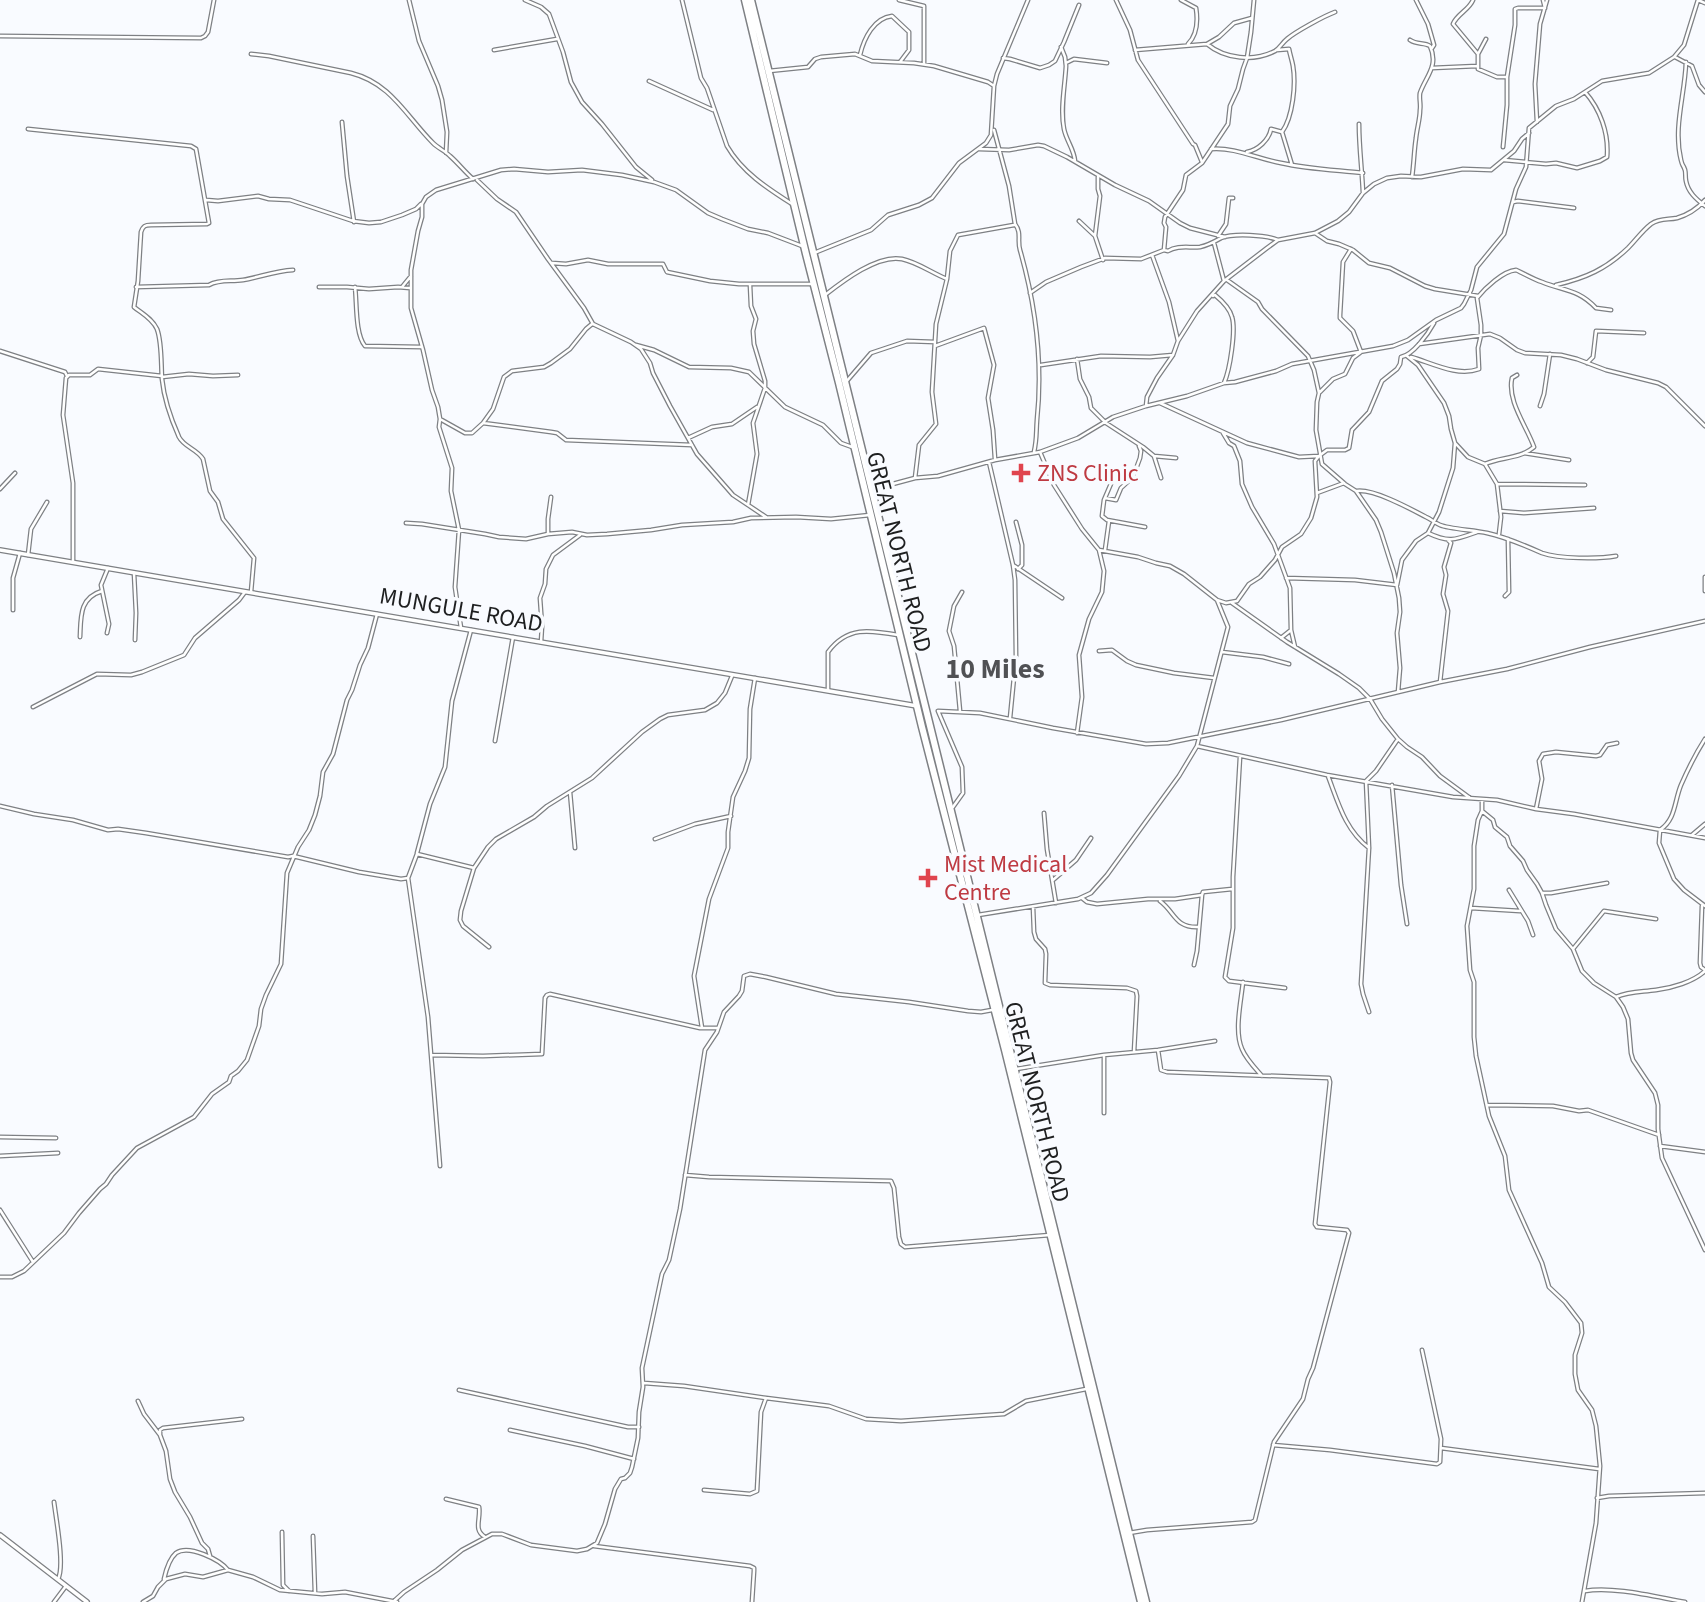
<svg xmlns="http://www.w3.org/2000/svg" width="1705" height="1602" font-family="'Source Sans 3',sans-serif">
  <rect width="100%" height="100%" fill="#f9fbff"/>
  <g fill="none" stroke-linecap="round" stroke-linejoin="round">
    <g stroke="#7e8084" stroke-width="5">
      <path id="minor" d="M409,0L419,41L438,86L442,100L447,132L446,153
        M525,0L541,7L549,14L563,52L571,82L582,102L602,124L636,167L652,180
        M682,0L701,78L707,88L727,146C742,172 767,188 792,204
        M899,0L924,6V64
        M1116,0L1130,30L1138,60L1193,144L1195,145L1202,162
        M1181,0L1196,8C1198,21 1197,35 1188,44
        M1416,0L1428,24L1434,45L1432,48
        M1473,0C1469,10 1457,14 1453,24L1478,54
        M0,36L201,38L205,36L208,32L214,0
        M1486,39L1478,54V69L1497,77H1507
        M1410,40C1417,45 1424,42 1430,46C1439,66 1426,76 1420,93C1419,99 1421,104 1420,110C1420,119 1417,128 1416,138C1414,151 1414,163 1412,177
        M1207,44C1225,59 1254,62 1275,51C1280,48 1282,43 1287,39C1295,32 1324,16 1335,12
        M1061,47L1065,57L1066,66C1065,86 1060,109 1064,129C1066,140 1074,149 1075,161
        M494,50L557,39
        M1135,50L1207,44L1219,37L1234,23L1252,18
        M1277,50L1289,49C1290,55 1292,60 1293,66C1296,84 1293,117 1282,132
        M251,54L269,56L351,73C391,83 406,116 433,143C438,148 445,151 450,156C458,163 465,172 473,179
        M860,55C864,38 874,18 892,16L909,32V50L900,62
        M1675,57L1692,66L1699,85L1705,92
        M1003,58L1010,59L1040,68L1049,65L1055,61L1064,42L1079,5
        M1686,62C1685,95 1673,127 1681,160C1683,168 1682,162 1685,170C1686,174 1685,176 1686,181C1688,192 1696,199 1705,206
        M1066,63L1074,59L1107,63
        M1432,68L1477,66
        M769,71L808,67L815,59L821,57L855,54L872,61L914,63L934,66L988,82L994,86
        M649,81L713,110
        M342,122L347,176L354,222
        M1537,122L1535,84L1540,24L1547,0
        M1359,124C1359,147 1362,169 1363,193
        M28,129L191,146L196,149L209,223L207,224L151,225C145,225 143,226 141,232L138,281L134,307C141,313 152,318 157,329C162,342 161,364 162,379C164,399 171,419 179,437C184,447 197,449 203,459L210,491L218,502L223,519L254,558L251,592
        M994,130L1009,186L1015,224C1022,233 1017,240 1020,250C1036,306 1043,362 1037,420C1036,433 1037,439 1034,452
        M1503,147L1507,105V77L1515,25V9L1518,8H1545L1543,0
        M979,149L1009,150L1038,145L1044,146L1067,157L1115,185L1149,201L1180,223L1190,228L1225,237
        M1211,149C1235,147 1258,159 1281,163C1308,169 1335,170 1363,173
        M1247,152C1258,150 1269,140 1271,129L1282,132L1292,165
        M1504,160L1546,164L1556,163L1577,168L1600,161L1607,157C1609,133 1600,109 1585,92
        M477,180L497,199L516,212L548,259L584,308L593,324L631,342L641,349L650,363L653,373L670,406L697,454L733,495L766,517
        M206,200L218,201L258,196L269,199L290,200L353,221L369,223L381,222L402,215L416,209L421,204
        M1512,204L1513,202L1518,201L1574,208
        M1079,221L1095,236L1103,260
        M1315,233L1327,241L1339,244L1353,250L1369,263L1390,268L1425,286L1435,289L1478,296
        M1095,236L1100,196L1098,189V177
        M1218,236L1226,224L1229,198H1233
        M1214,243L1224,281
        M1164,250L1166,227L1164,223L1165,217L1183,190L1186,175L1202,163L1228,124L1230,106L1238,89L1243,69L1247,58L1251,32L1254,0
        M814,253L871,230L888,215L919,205L932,198L959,163L986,143L991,135L994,86L997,74L1028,0
        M1152,255L1169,302L1178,341
        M552,263L566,264L588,260L608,264H663L667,272L710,281L739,284H814
        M1227,280L1258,302L1262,309L1308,356L1314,370L1319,393L1317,402L1316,430L1322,464L1345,484L1356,491L1376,520L1381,532L1394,573L1399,598L1400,612L1397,633L1400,668L1398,692
        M1556,285C1586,278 1606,269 1628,248C1636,240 1642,231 1651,224C1660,218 1668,220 1677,218C1687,215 1698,208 1705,200
        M136,287L209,285C220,279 231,282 243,280C260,277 275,271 293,270
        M319,287H347L369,289L398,287L410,288
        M355,287C357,303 355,334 365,346L422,347
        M402,287L411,276
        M1030,293L1046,282L1081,267L1105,258L1141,259L1164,250L1168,251C1177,245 1189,248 1200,247C1209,245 1214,242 1221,238C1234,233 1266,235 1278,240
        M825,295C843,281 878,254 902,259C917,262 932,273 947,279
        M1213,296L1215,295C1221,300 1230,309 1232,317C1236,330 1230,370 1224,383
        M1419,344L1490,334L1500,338L1517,350L1525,353L1561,355L1577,359L1606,370L1658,383L1666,387L1705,426
        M636,345L654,350L689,367L731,368L749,372L785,407L823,425L841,443L852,447
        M935,346L984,328L994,365L988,398L993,430L995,459
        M0,351L65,372L67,376
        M1411,357C1432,363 1457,377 1479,369L1478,348L1481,335V325L1477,298C1485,288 1503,271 1516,270C1525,274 1533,279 1542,282C1564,291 1578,289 1596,308L1611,310
        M1077,359L1080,379L1089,397L1091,408L1106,423L1143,447L1154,456L1176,458
        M1587,363L1593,357L1596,331L1644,333
        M1041,365L1101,356L1150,357L1173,355
        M162,377L189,374L213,376L238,375
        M846,382L871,353L907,341L935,342
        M1320,392L1333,379L1345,374L1353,358L1361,352L1353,331L1340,318V315L1343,262L1351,249
        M1160,403L1247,443L1299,457L1319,456L1327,450H1345L1349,448L1352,430L1369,412L1382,381L1397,369L1400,364L1401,357C1413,355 1428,334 1434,323
        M1146,406L1147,397L1157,378L1173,355L1178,341L1197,311L1224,281L1267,248L1278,240L1315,233L1338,221L1349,212L1363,193L1374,184L1387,178L1401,176L1421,177L1463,169L1491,170L1514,151L1522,139L1529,133
        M1540,406L1544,394L1550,354
        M440,419L465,433H472L483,423L493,409L504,377L512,371L544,367L551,363L570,349L586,329L592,324
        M483,423L551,432L557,433L566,440L692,445
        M1223,433L1229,443L1234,446L1240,461L1242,484L1252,507L1274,544L1290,588L1291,630L1281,638
        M688,438L712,427L732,424L757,407
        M1455,443L1468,457L1485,464C1501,457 1520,459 1534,447C1526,425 1507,401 1512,378L1517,375
        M1040,452L1054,485L1082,529L1099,550L1104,571L1102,592L1089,619L1079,655L1082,697L1077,733
        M1524,453L1569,460
        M1154,456L1161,478
        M989,462L1013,565L1015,580L1016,657L1010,718
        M1485,464L1497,484L1501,517L1499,534
        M915,478L919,445L936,424L932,392L936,324L947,279L950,251L958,235L1014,225
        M1113,479L1104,500L1102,516L1107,520L1145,527
        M1497,484L1585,485
        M0,489L15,473
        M874,489L915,478L938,476L995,460L1040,452L1078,438L1113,417L1146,406L1187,396L1224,383L1235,382L1276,371L1292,364L1393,346L1408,340L1436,320L1461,308L1464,304L1471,290L1477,267L1504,234L1516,189L1526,167L1529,128L1556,106L1574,99L1602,81L1649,73L1674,57L1684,45L1698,0L1705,3
        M1357,491C1374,489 1409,508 1426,517C1431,519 1435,523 1440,525C1449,529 1474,530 1487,533C1506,537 1524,545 1542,553C1559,559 1599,559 1616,556
        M1317,493L1344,483
        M1105,498L1116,500L1121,488L1133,477L1140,458L1141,451L1139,446
        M748,505L757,454L753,423L765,388V381L754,344L753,331L756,319L751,306L750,285
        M1500,511L1524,513L1594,508
        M1016,522L1022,545V565L1018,569
        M406,523L422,524L485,534L499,537L526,539L548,534L572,532L587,535L607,534L651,530L682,525L733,522L751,518L796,517L831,519L870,515
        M1428,533C1449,543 1455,540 1477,532
        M548,534V519L551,497
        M1105,550L1109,521
        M28,555L31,529L47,502
        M73,562V483L63,415L66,378L69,375H90L98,369L162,376
        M1013,565L1062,598
        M134,573L136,613L135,640
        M1705,577V591
        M1286,578L1355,580L1397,585L1402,560L1416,541L1428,533L1439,512L1453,468L1455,443L1451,429L1449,416L1444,403L1418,365L1407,356
        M1505,596L1509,592L1508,539
        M1217,600L1226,603L1237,601L1249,584L1260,577L1275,560L1282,547L1301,534L1311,518L1317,497L1315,461L1319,456
        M1232,603L1287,642L1339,674L1359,688L1370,699L1382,719L1398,739L1407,747L1422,757L1440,776L1470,798
        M13,610V578L20,553
        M461,628L455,587L459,530L451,491L452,468L439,427L440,419L438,407L432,390L423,350L411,308V270L418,231L422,217V204L426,197L436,190L501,170L514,169L548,172L582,170L622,175L654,182L676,190L708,213L722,219L748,229L768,233L802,246
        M1291,630L1295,647
        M107,633L109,624L101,585L108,568
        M80,637C81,617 79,598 102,591
        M541,642L542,626L540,598L545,584L546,569L553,555L580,535
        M1099,651L1112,650L1127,661L1136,665L1174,673L1214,678
        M1222,652L1263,657L1289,664
        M1440,682L1448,611L1443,594L1446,575L1444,567L1451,543L1448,540
        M828,690V652C847,626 870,630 898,635
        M33,707L97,674L131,675L142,672L184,655L195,638L239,600L245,592
        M960,711L954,646L949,631L954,606L962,592
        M1705,739C1696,753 1688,769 1681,785C1674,802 1676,819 1660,830L1659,843L1674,879L1684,890L1705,906
        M495,741L513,637
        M1197,746L1327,775L1453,797L1497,800L1536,809L1574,814L1705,838
        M1240,757L1233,877V928L1225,977L1229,981L1285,988
        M1328,776C1338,802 1345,830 1369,848
        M1392,785L1401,885L1407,924
        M570,792L575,848
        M1482,799V811L1478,820L1474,846V889L1467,926L1470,970L1474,982V1037L1476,1056L1489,1116L1505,1156L1509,1190L1542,1263L1549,1287L1565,1302L1581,1323L1582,1333L1575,1355V1374L1578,1390L1592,1410L1596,1426L1600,1466L1596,1523L1582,1602
        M0,806L34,814L73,820L108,830L118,829L146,833L288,857L293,856L359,872L401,879L408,878L417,854L474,868
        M953,807L963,793L962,767L938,711L980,713L1053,728L1146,744L1168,743L1281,720L1440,682L1507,669L1590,647L1705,621
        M1536,809L1542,779L1539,761L1543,754L1556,752L1596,756L1600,755L1607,745L1617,743
        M1482,811L1493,820L1495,827L1507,837L1510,846L1523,861L1527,870L1537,884L1542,893L1546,905L1556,929L1573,949L1582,971L1594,983L1616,997L1623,1007L1628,1019L1631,1053L1633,1060L1655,1093L1658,1105V1129L1662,1158L1705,1250
        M1044,813L1047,849L1056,903
        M1692,835L1705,824
        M655,839L695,824L731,816
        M417,853L430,804L445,767L452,701L471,630
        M408,878L428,1017L440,1166
        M1053,880L1076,860L1091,838
        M1509,890L1528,921L1533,935
        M1542,893H1551L1607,883
        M1082,898L1087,902L1097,904L1148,899H1175L1202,895L1203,892L1232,889
        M1160,901C1175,912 1175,928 1198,927
        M1702,906L1700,963L1701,967L1705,970
        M1033,907L1034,932L1036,939L1045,949L1046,954L1045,983L1050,985L1127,988L1136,991L1137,996L1134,1052
        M1471,908L1520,911
        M978,915L1078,899L1091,893L1107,875L1179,776L1197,746L1228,627L1217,600L1184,574L1170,566L1156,563L1138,557L1099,550
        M489,947L463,926L460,920L461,911L474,868L488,847L496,839L534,817L547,806L592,778L642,732L660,719L668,715L705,710L717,703L725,693L732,676
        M1573,949L1604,911L1656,919
        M1194,965L1197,951L1202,895
        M1243,982C1241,1002 1234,1031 1242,1049C1246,1059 1255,1068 1262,1076
        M1616,997C1629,991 1642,992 1656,990C1672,988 1693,982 1705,971
        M1369,1012L1363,994L1361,984L1369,848L1366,781L1376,771L1398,739
        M702,1028L694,976L709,899L728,848V832L733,797L745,771L749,758L750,709L755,678
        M432,1055L483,1056L542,1054L545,998L547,995L550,994L700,1028H717
        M1104,1055V1113
        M1016,1069L1104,1055L1158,1050L1215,1041
        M1487,1105L1553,1106L1579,1111L1588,1110L1659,1135
        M0,1137L56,1138
        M1660,1146L1705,1152
        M0,1156L58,1153
        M685,1175L709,1177L891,1181L894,1188L899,1237L901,1244L905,1247L1050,1235
        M0,1210L33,1262
        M0,1277H12L24,1271L64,1233L79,1213L100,1189L106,1184L112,1175L137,1148L194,1117L212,1094L229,1082L231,1076L238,1071L247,1060L259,1026L261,1009L266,995L281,964L287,873L298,847L309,830L315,815L320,796L323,772L333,754L347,700L352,690L360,665L368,648L377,614
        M644,1383L684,1386L766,1398L829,1406L866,1419L901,1421L1004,1414L1026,1401L1086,1389
        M459,1390L628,1427H639
        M138,1401L144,1414L160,1435L166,1451L170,1479L175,1492L190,1517L202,1543L208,1549L210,1556
        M510,1430L585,1446L634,1459
        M160,1435V1430L163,1428L242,1419
        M1273,1445L1330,1450L1437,1464L1440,1462L1441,1439L1422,1350
        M1441,1448L1599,1469
        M704,1490L750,1494L757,1491L761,1412L766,1398
        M1597,1498L1609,1496L1705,1493
        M446,1499L479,1507C481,1519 473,1530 485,1537
        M54,1502C56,1519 65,1566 58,1579
        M282,1532L283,1585L289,1591
        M1129,1533L1147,1530L1252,1522L1255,1520L1274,1442L1303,1399L1308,1379L1313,1368L1349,1233L1347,1230L1317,1227L1315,1224L1330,1082L1329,1078L1167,1072L1161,1070L1158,1050
        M313,1536L315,1593
        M594,1546L750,1566L754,1568V1571L752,1602
        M164,1579C166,1570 169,1559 176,1553C189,1544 220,1560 228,1570
        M1585,1591C1613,1586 1656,1597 1685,1602
        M394,1601L404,1592L437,1570L462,1550L492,1534H502L531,1545L577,1551L587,1549L597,1543L605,1524L615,1489L621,1479L625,1478L630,1473L632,1467L638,1438L639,1412L643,1387L642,1368L662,1274L669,1260L680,1209L705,1050L717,1032L724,1012L739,996L742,991L744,976L750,974L766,977L836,994L909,1002L968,1011L981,1012L992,1010
        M54,1602L66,1586
        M143,1602L153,1596L158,1587L166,1579L185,1574L203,1577L228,1570L253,1577L280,1590L322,1594L345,1592L397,1602"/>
    </g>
    <g stroke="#7e8084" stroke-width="6">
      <path id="tertiary" d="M0,550L917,706
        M0,1535L87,1602"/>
    </g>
    <g stroke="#7e8084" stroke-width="9">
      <path id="trunk" d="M745,0L806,254L839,383L922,727L1005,1050L1141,1602
        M751,0L1146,1602"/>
    </g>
    <use href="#minor" stroke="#fff" stroke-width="2.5"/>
    <use href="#tertiary" stroke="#fff" stroke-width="3.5"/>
    <use href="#trunk" stroke="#fff" stroke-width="6"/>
  </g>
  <g fill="#e0444e" stroke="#f9fbff" stroke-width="2.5">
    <path d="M1017.5 462.5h7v7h7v7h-7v7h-7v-7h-7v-7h7z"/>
    <path d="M924.5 867.5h7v7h7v7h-7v7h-7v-7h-7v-7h7z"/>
  </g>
  <g text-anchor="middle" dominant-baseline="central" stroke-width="7" stroke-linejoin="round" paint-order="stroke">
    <g font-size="24" fill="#be3a42" stroke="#f9fbff" text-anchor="start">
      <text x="1037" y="473">ZNS Clinic</text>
      <text x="944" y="864">Mist Medical<tspan x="944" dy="28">Centre</tspan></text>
    </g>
    <g font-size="24" fill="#1e1f20" stroke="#f9fbff">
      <text transform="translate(899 552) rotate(76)">GREAT NORTH ROAD</text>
      <text transform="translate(461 610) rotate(10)">MUNGULE ROAD</text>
      <text transform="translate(1037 1102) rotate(76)">GREAT NORTH ROAD</text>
    </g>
    <g font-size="28" font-weight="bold" fill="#505154" stroke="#f9fbff">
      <text x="995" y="669">10 Miles</text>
    </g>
  </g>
</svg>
